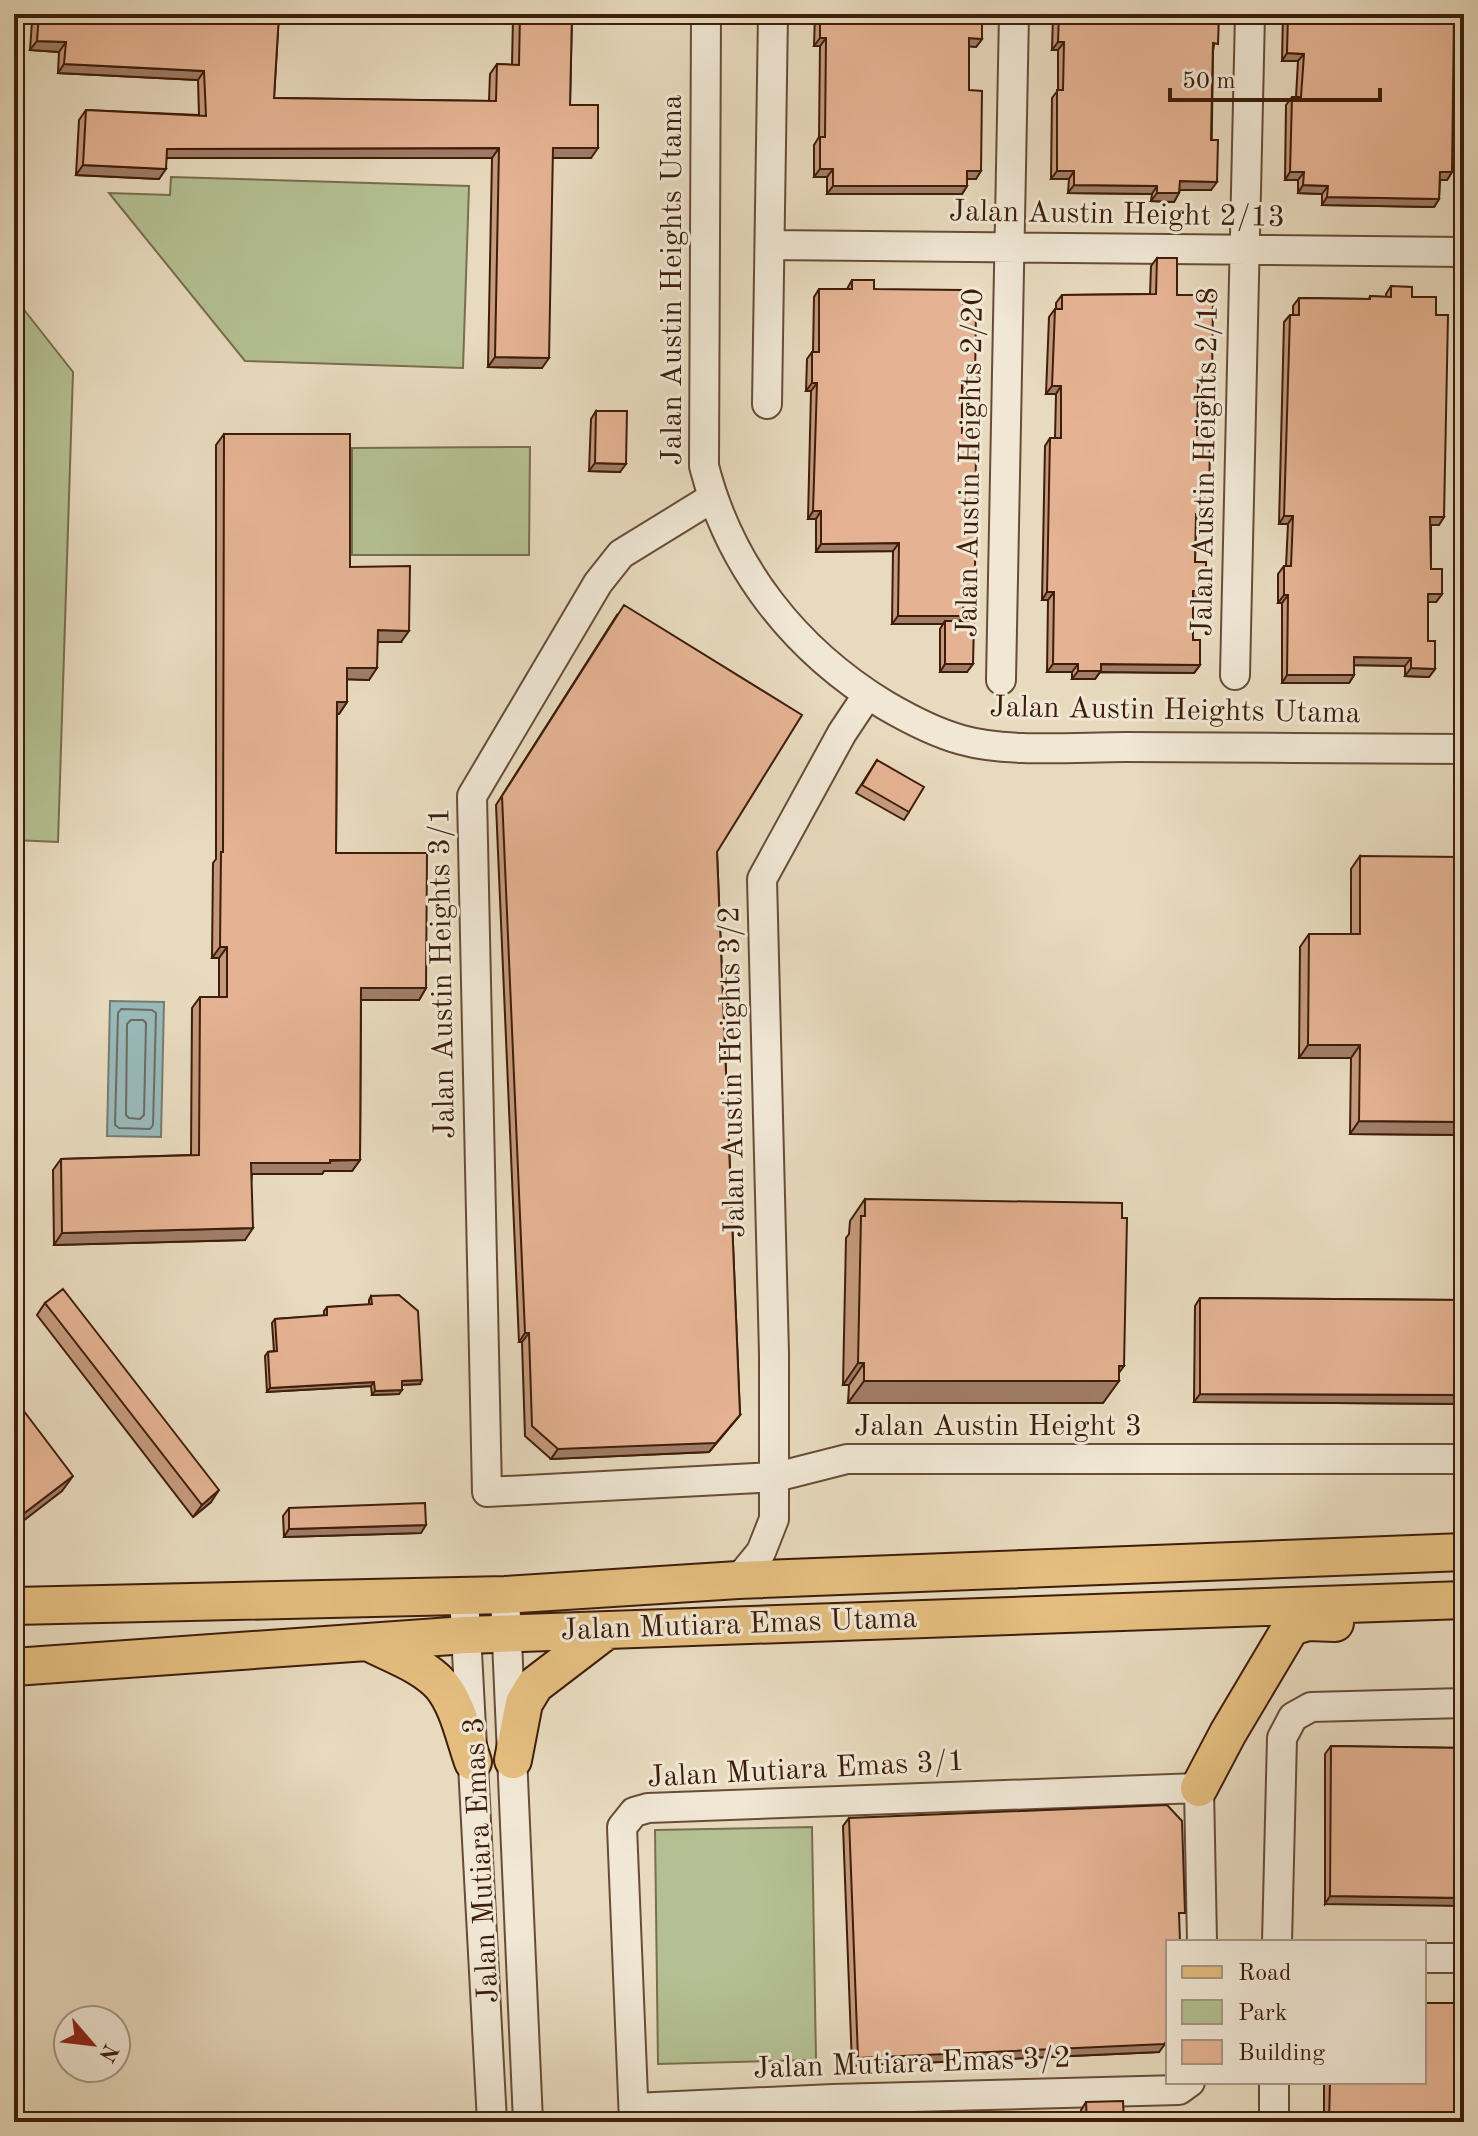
<svg xmlns="http://www.w3.org/2000/svg" width="1478" height="2136" font-family="'Old Standard TT',serif">
  <rect width="100%" height="100%" fill="#e8dabe"/>
  <filter id="stains"><feTurbulence type="fractalNoise" baseFrequency=".0025" numOctaves="4"/><feColorMatrix values="0 0 0 0 .2 0 0 0 0 .09 0 0 0 0 .02 0 0 0 .5 -.17"/></filter>
  <radialGradient id="worn" r=".72"><stop offset=".6" stop-color="#630" stop-opacity="0"/><stop offset="1" stop-color="#630" stop-opacity=".3"/></radialGradient>
  <path fill="#b4c093" stroke="#796e4e" stroke-width="2" d="M171,177L469,186L463,368L245,361L109,193L170,195Z
    M14,297L73,372L58,842L14,840Z
    M530,447L529,555H352V448Z
    M812,1827L816,2060L658,2064L655,1830Z"/>
  <path fill="#99b9b9" stroke="#757b73" stroke-width="2" d="M110,1001L164,1002L161,1137L107,1136Z"/>
  <g fill="none" stroke-linecap="round" stroke-linejoin="round">
    <path stroke="#6c6b62" stroke-width="2" d="M121,1009L152,1010L156,1013L153,1125L150,1129L119,1128L115,1125L118,1013Z
      M131,1020H143L146,1023L144,1115L140,1119L129,1118L126,1115L127,1024Z"/>
    <g stroke="#684c37" stroke-width="32">
      <path id="minor" d="M706,14L704,466C730,568 795,650 885,705C909,719 936,733 962,740C1008,753 1076,747 1125,747C1238,748 1351,748 1464,749
        M770,245L1464,252
        M767,404L773,14
        M712,498L621,554L598,583L472,796L487,1492L776,1477L847,1459H1464
        M1235,675L1250,14
        M1001,680L1014,14
        M738,1580L761,1552L774,1519V1354L762,879L842,733L868,694
        M505,1595L528,2122
        M464,1596L492,2122
        M1277,1942L1282,1738L1293,1717L1311,1707L1464,1703
        M1424,1958H1464
        M634,2108L833,2099L1179,2090L1190,2082
        M634,2122L622,1827L634,1812L648,1808L1199,1788L1202,1942
        M1274,2122V2082"/>
    </g>
    <g stroke="#3e1d0a" stroke-width="40">
      <path id="major" d="M14,1606L505,1595L738,1580L1464,1552
        M370,1643C393,1655 423,1665 441,1685C458,1705 464,1737 473,1762
        M14,1667L466,1635L1464,1600
        M513,1760L524,1703L535,1685L607,1630
        M1199,1788L1228,1733L1291,1627L1308,1622L1335,1623"/>
    </g>
    <use href="#minor" stroke="#f0e7d5" stroke-width="28"/>
    <use href="#major" stroke="#e4bd7f" stroke-width="36"/>
  </g>
  <path fill="#c59a7e" stroke="#3e1d0a" stroke-width="2" d="M14,14H279L274,98L489,101L490,74L497,64L512,65L513,17L506,14H593L592,16L572,15L570,105L591,158H552L542,368L488,367L492,158H167L159,179L76,175L79,120L86,110L199,115L198,80L58,73L59,52L30,50L32,21L14,20Z
    M815,14H982V39L976,47L969,46V90L976,179H967V186L962,194H827V177H814V145L819,137L820,46H814Z
    M1053,14H1219L1213,51L1211,190H1180L1174,202L1151,201L1152,194L1068,193L1069,179H1051L1052,98L1058,90V50H1052Z
    M1283,14H1454L1452,172L1447,180H1440L1439,199L1434,207L1322,205V194L1298,193V180H1285L1286,105L1292,97H1296L1298,61H1282Z
    M1157,258L1177,295L1206,393L1198,392L1197,435L1209,514L1204,522H1196L1195,562L1206,591L1200,599H1193V640L1200,665L1194,673L1100,672L1095,679H1072V672H1047L1048,600H1042L1045,446L1050,438H1055L1056,394H1046L1049,317L1055,309H1056V303L1062,295L1150,294L1151,266Z
    M852,280L874,289L963,304L969,392H962V433L970,585H964L963,616L959,621L967,672H940V629L943,624H892L893,551L816,552V519H808L811,391H806L807,359L812,352H813L814,297L819,289H847Z
    M1391,286L1412,297L1439,525H1431V569L1442,594L1436,602H1428V641L1435,669L1429,677L1405,676V666L1354,665V675L1349,683H1282V603H1278V574L1284,566H1286L1288,524H1279L1284,322L1290,315H1293V306L1299,298L1369,299L1370,296L1386,297V294Z
    M596,411L620,472L589,471L591,419Z
    M224,434L350,567L401,642H378L369,680L347,679V702L339,714H337L336,853L426,988L419,1000H361L360,1160L352,1171H324L322,1174H252L245,1240L54,1245L53,1170L61,1159L191,1155L192,1008L200,997H219V958H212L213,863L216,859V445Z
    M617,615L717,852L740,1415L709,1452L551,1459L525,1436L522,1342H519L496,805Z
    M877,760L909,812L904,820L856,793Z
    M1360,856L1464,1135L1350,1134L1351,1058H1299L1300,947L1309,934H1351V869Z
    M865,1199L1119,1373L1103,1403H848L849,1385H843L846,1238L849,1234L850,1221Z
    M371,1296L420,1384L402,1385L399,1394L372,1395L371,1386L267,1392L265,1356L268,1352L274,1351L272,1323L275,1319L324,1316V1311L327,1307L369,1305V1300Z
    M1200,1298L1464,1300V1404L1194,1402L1195,1306Z
    M45,1303L211,1502L193,1517L37,1315Z
    M289,1508L421,1533L284,1537L283,1516Z
    M1331,1746L1464,1748L1325,1904V1754Z
    M849,1818L1179,1921L1159,2052L852,2066L843,1826Z
    M1324,2082H1424L1464,2122H1324Z
    M1086,2102L1124,2122H1081V2110Z"/>
  <path fill="#a07d67" stroke="#3e1d0a" stroke-width="2" d="M14,14H37L32,21L14,20Z
    M566,14H593L592,16L565,15Z
    M820,38H826L820,46H814Z
    M969,38L982,39L976,47L963,46Z
    M37,41L66,42L59,52L30,50Z
    M1058,42H1064L1058,50H1052Z
    M1287,53L1304,54L1298,61H1282Z
    M64,64L204,71L198,80L58,73Z
    M499,148L492,158H160L167,149Z
    M553,148H598L591,158H546Z
    M83,165L166,169L159,179L76,175Z
    M820,169H833L827,177H814Z
    M967,171H981L976,179H962Z
    M1057,171H1074L1069,179H1051Z
    M1290,172H1304L1298,180H1285Z
    M1440,172H1452L1447,180H1435Z
    M1180,181L1217,182L1211,190H1174Z
    M1074,185L1157,186L1152,194L1068,193Z
    M1303,185L1328,186L1322,194L1298,193Z
    M833,186H967L962,194H827Z
    M1157,193H1179L1174,202L1151,201Z
    M1327,197L1439,199L1434,207L1322,205Z
    M495,357L549,358L542,368L488,367Z
    M812,383H817L811,391H806Z
    M962,384L975,385L969,392H957Z
    M1198,384L1212,385L1206,393L1192,392Z
    M1052,386H1061L1056,394H1046Z
    M595,463L626,464L620,472L589,471Z
    M813,511H821L816,519H808Z
    M1196,514H1209L1204,522H1190Z
    M1284,516H1293L1288,524H1279Z
    M1430,517H1444L1439,525H1425Z
    M899,543L893,551L816,552L821,544Z
    M964,577H975L970,585H958Z
    M1193,591H1206L1200,599H1187Z
    M1047,592H1054L1048,600H1042Z
    M1428,594H1442L1436,602H1423Z
    M1284,595H1288L1282,603H1278Z
    M898,616H963L957,624L945,621L943,624H892Z
    M378,630L409,631L401,642H370Z
    M1354,657L1411,658L1405,666L1349,665Z
    M945,664H973L967,672H940Z
    M1053,664H1078L1072,672H1047Z
    M1101,664L1200,665L1194,673L1100,672L1095,679H1072L1078,671Z
    M347,668H377L369,680L339,679Z
    M1411,668L1435,669L1429,677L1405,676Z
    M1287,675H1354L1349,683H1282Z
    M337,702H347L339,714L329,713Z
    M220,947H227L219,958H212Z
    M361,988H426L419,1000H353Z
    M1308,1045H1360L1351,1058H1299Z
    M1359,1121L1464,1122V1135L1350,1134Z
    M360,1160L352,1171H324L322,1174H243L251,1163Z
    M253,1228L245,1240L54,1245L62,1233Z
    M525,1333H529L522,1342H519Z
    M858,1363H864L849,1385H843Z
    M1124,1366L1113,1381H1119L1103,1403H848L864,1381Z
    M422,1380L420,1384L399,1385L402,1381Z
    M374,1382L371,1386L267,1392L270,1388Z
    M402,1390L399,1394L372,1395L375,1391Z
    M1200,1394L1464,1395V1404L1194,1402Z
    M740,1415L709,1452L551,1459L558,1449Z
    M73,1476L62,1491L14,1528V1521Z
    M219,1490L211,1502L193,1517L202,1505Z
    M426,1525L421,1533L284,1537L289,1529Z
    M1330,1896L1464,1898V1906L1325,1904Z
    M1168,2040L1159,2052L852,2066L858,2058Z"/>
  <path fill="#e5b393" stroke="#3e1d0a" stroke-width="2" d="M39,14H279L274,98L496,101L497,64L519,65L520,14H572L570,105H598V148H553L549,358L495,357L499,148L167,149L166,169L83,165L86,110L206,116L204,71L64,64L66,42L37,41Z
    M820,14H982V39L969,38V90L982,91L981,171H967V186H833V169H820V137H825L826,38H820Z
    M1059,14H1219L1218,44L1213,43L1211,140H1218L1217,182L1180,181L1179,193H1157V186L1074,185V171H1057V90H1063L1064,42H1058Z
    M1288,14H1454L1452,172H1440L1439,199L1327,197L1328,186L1303,185L1304,172H1290L1292,97H1301L1304,54L1287,53Z
    M1157,258H1177V295H1213L1212,385L1198,384L1197,435H1210L1209,514H1196L1195,562H1206V591H1193V640H1200V665L1101,664V671H1078V664H1053L1054,592H1047L1050,438H1061V386H1052L1055,309H1062V295L1156,294Z
    M852,280H874V289L963,290V304H976L975,385L962,384V433H976L975,577H964L963,616H898L899,543L821,544V511H813L817,383H812V352H819V289H852Z
    M1391,286L1412,287V297H1436V315H1448L1444,517H1430L1431,569H1442V594H1428V641H1435V669L1411,668V658L1354,657V675H1287L1288,595H1284V566H1291L1293,516H1284L1290,315H1299V298L1370,299V296L1391,297Z
    M596,411H627L626,464L595,463Z
    M224,434H350V567L410,566L409,631L378,630L377,668H347V702H337L336,853H427L426,988H361L360,1160H330V1163H251L253,1228L62,1233L61,1159L199,1155L200,997H227V947H220L221,852H223Z
    M624,605L802,715L717,852L740,1415L716,1443L558,1449L532,1426L529,1333H525L502,796Z
    M945,621H974L973,664H945Z
    M877,760L924,787L909,812L862,785Z
    M1360,856L1464,857V1122L1359,1121L1360,1045H1308L1309,934H1360Z
    M865,1199L1122,1203V1218H1127L1124,1366H1119V1381H864V1363H858L861,1216H865Z
    M63,1289L219,1490L202,1505L45,1303Z
    M399,1295L418,1311L422,1380L402,1381V1390L375,1391L374,1382L270,1388L268,1352L277,1351L275,1319L327,1315V1307L372,1304L371,1296Z
    M1200,1298L1464,1300V1395L1200,1394Z
    M14,1398L73,1476L14,1521Z
    M425,1503L426,1525L289,1529V1508Z
    M1331,1746L1464,1748V1898L1330,1896Z
    M1167,1805L1182,1821L1185,1913H1179L1180,1942H1168V2040L1164,2044L858,2058L849,1818Z
    M1424,2003H1464V2122H1329L1330,2082H1424Z
    M1123,2101L1124,2122H1087L1086,2102Z"/>
  <g text-anchor="middle" dominant-baseline="central" stroke-width="6" stroke-linejoin="round" paint-order="stroke">
    <g font-size="30" fill="#3e1d0a" stroke="#f0e7d5">
      <text transform="translate(1117 215) rotate(1)">Jalan Austin Height 2/13</text>
      <text transform="translate(673 280) rotate(-90)">Jalan Austin Heights Utama</text>
      <text transform="translate(1206 462) rotate(-89)">Jalan Austin Heights 2/18</text>
      <text transform="translate(971 463) rotate(-89)">Jalan Austin Heights 2/20</text>
      <text transform="translate(1175 711) rotate(1)">Jalan Austin Heights Utama</text>
      <text transform="translate(443 973) rotate(-91)">Jalan Austin Heights 3/1</text>
      <text transform="translate(733 1072) rotate(-91)">Jalan Austin Heights 3/2</text>
      <text x="998" y="1427">Jalan Austin Height 3</text>
      <text transform="translate(739 1625) rotate(-2)">Jalan Mutiara Emas Utama</text>
      <text transform="translate(806 1770) rotate(-3)">Jalan Mutiara Emas 3/1</text>
      <text transform="translate(482 1860) rotate(-93)">Jalan Mutiara Emas 3</text>
      <text transform="translate(912 2064) rotate(-2)">Jalan Mutiara Emas 3/2</text>
    </g>
  </g>
  <rect width="1478" height="2136" fill="none" stroke="#e8dabe" stroke-width="48"/>
  <rect x="16" y="16" width="1446" height="2104" fill="none" stroke="#3e1d0a" stroke-width="4"/>
  <rect x="24" y="24" width="1430" height="2088" fill="none" stroke="#3e1d0a" stroke-width="2"/>
  <rect x="1166" y="1940" width="260" height="144" fill="#f0e7d5" stroke="#a99684" stroke-width="2"/>
  <rect x="1182" y="1966" width="40" height="12" fill="#e4bd7f" stroke="#a99684" stroke-width="2"/>
  <text x="1238" y="1980" font-size="24" fill="#3e1d0a">Road</text>
  <rect x="1182" y="2000" width="40" height="24" fill="#b4c093" stroke="#a99684" stroke-width="2"/>
  <text x="1238" y="2020" font-size="24" fill="#3e1d0a">Park</text>
  <rect x="1182" y="2040" width="40" height="24" fill="#e5b393" stroke="#a99684" stroke-width="2"/>
  <text x="1238" y="2060" font-size="24" fill="#3e1d0a">Building</text>
  <g transform="translate(92 2044) rotate(118)"><circle r="38" fill="#f0e7d5" stroke="#a99684" stroke-width="2"/>
  <path d="M0-6L14 30L0 20L-14 30Z" fill="#8f2418"/>
  <text y="-12" font-size="22" font-weight="bold" text-anchor="middle" fill="#3e1d0a">N</text>
  </g>
  <path d="M1170 88v12h210v-12" fill="none" stroke="#3e1d0a" stroke-width="4"/>
  <text x="1182" y="88" font-size="24" fill="#3e1d0a" stroke="#f0e7d5" stroke-width="6" paint-order="stroke">50 m</text>
  <rect width="100%" height="100%" filter="url(#stains)"/>
  <rect width="100%" height="100%" fill="url(#worn)"/>
</svg>
